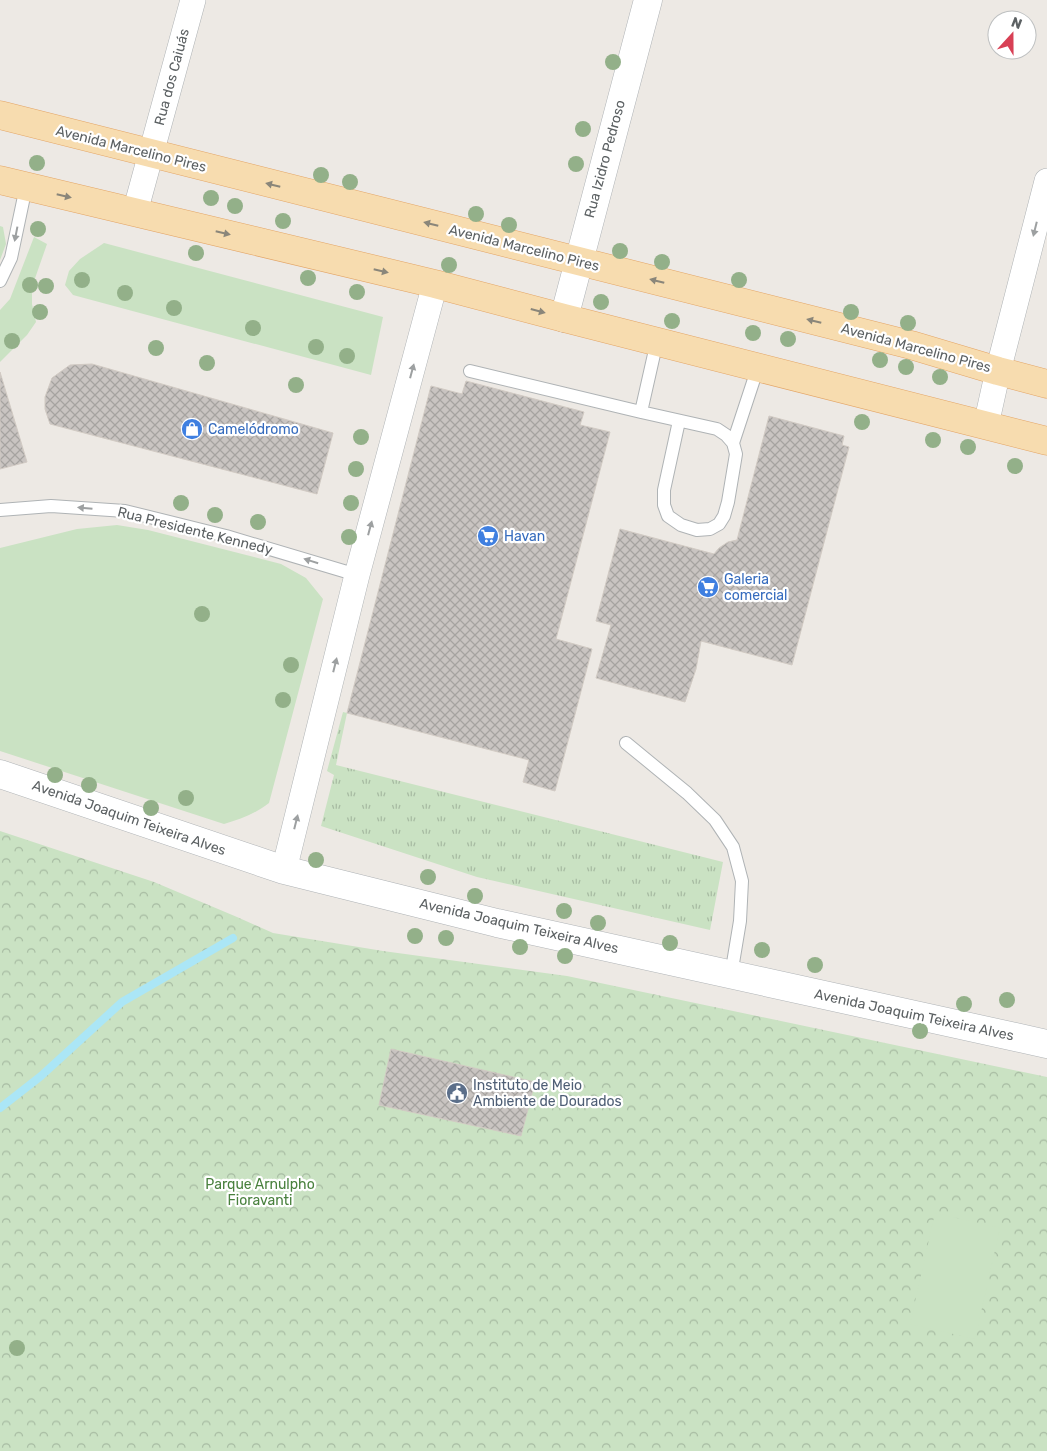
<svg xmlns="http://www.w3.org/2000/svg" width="1047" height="1451" font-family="Rubik,sans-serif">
  <defs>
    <pattern id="grass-tufts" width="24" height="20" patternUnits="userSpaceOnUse" patternTransform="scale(1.25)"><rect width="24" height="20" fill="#cae2c3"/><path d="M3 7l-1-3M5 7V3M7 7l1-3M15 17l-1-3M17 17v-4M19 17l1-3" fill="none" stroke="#a7bba2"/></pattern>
    <pattern id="park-crowns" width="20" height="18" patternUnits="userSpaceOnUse" patternTransform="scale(1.25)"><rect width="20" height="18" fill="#cae2c3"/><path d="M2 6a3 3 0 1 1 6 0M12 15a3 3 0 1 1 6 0" fill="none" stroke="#a7bba2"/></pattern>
    <pattern id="building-cross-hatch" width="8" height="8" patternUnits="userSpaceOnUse" patternTransform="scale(1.25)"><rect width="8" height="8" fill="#c9c4c1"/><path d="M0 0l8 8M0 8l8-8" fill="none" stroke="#a6a3a0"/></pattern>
  </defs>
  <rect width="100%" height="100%" fill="#ede9e4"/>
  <path fill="url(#grass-tufts)" d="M343,712L347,713L336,765L723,862L710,930L477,877L321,826L334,775L327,771Z"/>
  <path fill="url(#park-crowns)" d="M0,831L154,882L237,917L273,933L383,951L567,976L1047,1077V1451H0Z"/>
  <path fill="#cae2c3" d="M0,226L3,227L6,244L0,260Z
    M34,237L47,244L32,287V304L36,322L27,335L0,362V310L10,299Z
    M104,243L383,317L371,375L73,295L65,285L69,271L80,259Z
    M117,525L148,530L281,564L306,578L323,599L269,803C255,814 241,819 224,824L0,751V548L77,529Z
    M935,1213L1000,1228L975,1339L910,1324Z"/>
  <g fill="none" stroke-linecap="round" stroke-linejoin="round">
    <path stroke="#abe6f6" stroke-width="8" d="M0,1108L41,1076L122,1002L233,938"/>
  </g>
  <path fill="url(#building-cross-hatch)" stroke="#d1cac3" d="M92,364L333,433L317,494L50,424L45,409V397L52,378L70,365Z
    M0,372L27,462L0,469Z
    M466,381L584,412L580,425L610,432L556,639L592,649L555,791L523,782L529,760L347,713L431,386L462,394Z
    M769,416L844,436L842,445L849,447L792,665L701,641L696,669L685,702L596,678L611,625L596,621L620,529L714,554L719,548L728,542L737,540Z
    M391,1049L535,1082L521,1136L379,1105Z"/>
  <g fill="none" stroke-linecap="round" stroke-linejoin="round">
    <g stroke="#afb3b5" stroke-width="14">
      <path id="lane" d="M0,281L11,258L26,187
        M470,371L641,412L657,341
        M641,412L717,429L726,435L733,443L736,454L728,502L724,516L719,524L710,529L697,530L681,525L668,516L664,505V490L679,421
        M733,443L758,367
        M0,510L51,506L125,511L226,536L357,575
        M626,743L687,793L715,820L733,847L742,881L740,921L731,975"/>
    </g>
    <g stroke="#afb3b5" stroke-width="26">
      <path id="street" d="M135,212L193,0
        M986,425L998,371L1047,181
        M284,870L357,575L435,284"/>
    </g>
    <g stroke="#afb3b6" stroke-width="29">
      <path id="secondary" d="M564,318L648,0
        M0,774L284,870L497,923L1047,1044"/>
    </g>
    <g stroke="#e3a567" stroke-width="29">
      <path id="primary" d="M0,115L911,345L998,371L1047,384
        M0,180L435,284L564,318L1047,441"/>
    </g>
    <use href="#lane" stroke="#fff" stroke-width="12"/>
    <use href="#street" stroke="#fff" stroke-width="25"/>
    <use href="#secondary" stroke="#fff" stroke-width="28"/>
    <use href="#primary" stroke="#f7dcaf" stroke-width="28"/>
  </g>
  <g fill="#93b089">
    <circle cx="613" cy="62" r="8"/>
    <circle cx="583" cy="129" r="8"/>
    <circle cx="37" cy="163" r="8"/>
    <circle cx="576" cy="164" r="8"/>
    <circle cx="321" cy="175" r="8"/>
    <circle cx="350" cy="182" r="8"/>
    <circle cx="211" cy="198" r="8"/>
    <circle cx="235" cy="206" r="8"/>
    <circle cx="476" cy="214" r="8"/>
    <circle cx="283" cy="221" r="8"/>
    <circle cx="509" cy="225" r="8"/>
    <circle cx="38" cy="229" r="8"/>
    <circle cx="620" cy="251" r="8"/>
    <circle cx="196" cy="253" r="8"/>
    <circle cx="662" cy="262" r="8"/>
    <circle cx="449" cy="265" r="8"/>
    <circle cx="308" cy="278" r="8"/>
    <circle cx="82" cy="280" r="8"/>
    <circle cx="739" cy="280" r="8"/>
    <circle cx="30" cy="285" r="8"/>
    <circle cx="46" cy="286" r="8"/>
    <circle cx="357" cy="292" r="8"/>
    <circle cx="125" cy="293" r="8"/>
    <circle cx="601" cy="302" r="8"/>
    <circle cx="174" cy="308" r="8"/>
    <circle cx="40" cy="312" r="8"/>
    <circle cx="851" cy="312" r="8"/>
    <circle cx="672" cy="321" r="8"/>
    <circle cx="908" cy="323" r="8"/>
    <circle cx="253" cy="328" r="8"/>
    <circle cx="753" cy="333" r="8"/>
    <circle cx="788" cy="339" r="8"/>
    <circle cx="12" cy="341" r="8"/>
    <circle cx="316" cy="347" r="8"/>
    <circle cx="156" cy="348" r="8"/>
    <circle cx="347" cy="356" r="8"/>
    <circle cx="880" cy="360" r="8"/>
    <circle cx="207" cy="363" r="8"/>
    <circle cx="906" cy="367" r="8"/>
    <circle cx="940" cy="377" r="8"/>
    <circle cx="296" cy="385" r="8"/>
    <circle cx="862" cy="422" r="8"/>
    <circle cx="361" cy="437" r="8"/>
    <circle cx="933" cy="440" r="8"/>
    <circle cx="968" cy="447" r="8"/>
    <circle cx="1015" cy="466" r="8"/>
    <circle cx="356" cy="469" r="8"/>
    <circle cx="181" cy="503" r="8"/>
    <circle cx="351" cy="503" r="8"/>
    <circle cx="215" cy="515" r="8"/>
    <circle cx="258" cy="522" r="8"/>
    <circle cx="349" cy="537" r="8"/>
    <circle cx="202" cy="614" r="8"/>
    <circle cx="291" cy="665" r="8"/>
    <circle cx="283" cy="700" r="8"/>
    <circle cx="55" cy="775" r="8"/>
    <circle cx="89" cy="785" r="8"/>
    <circle cx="186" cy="798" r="8"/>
    <circle cx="151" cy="808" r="8"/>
    <circle cx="316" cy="860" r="8"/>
    <circle cx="428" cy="877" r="8"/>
    <circle cx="475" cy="896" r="8"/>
    <circle cx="564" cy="911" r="8"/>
    <circle cx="598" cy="923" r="8"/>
    <circle cx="415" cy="936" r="8"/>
    <circle cx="446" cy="938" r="8"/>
    <circle cx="670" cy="943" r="8"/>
    <circle cx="520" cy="947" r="8"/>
    <circle cx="762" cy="950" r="8"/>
    <circle cx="565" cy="956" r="8"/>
    <circle cx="815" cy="965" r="8"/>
    <circle cx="1007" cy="1000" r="8"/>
    <circle cx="964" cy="1004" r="8"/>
    <circle cx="920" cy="1031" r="8"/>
    <circle cx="17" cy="1348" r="8"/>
  </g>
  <defs><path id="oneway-solid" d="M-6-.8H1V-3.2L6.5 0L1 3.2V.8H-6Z" transform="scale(1.25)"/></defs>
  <g fill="#8a867a">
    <use href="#oneway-solid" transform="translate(273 185) rotate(-166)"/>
    <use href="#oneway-solid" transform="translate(64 196) rotate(13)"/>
    <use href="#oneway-solid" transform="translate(431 224) rotate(-166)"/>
    <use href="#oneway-solid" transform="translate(223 233) rotate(13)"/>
    <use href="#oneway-solid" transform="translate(381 271) rotate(13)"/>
    <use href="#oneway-solid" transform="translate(657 281) rotate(-166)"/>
    <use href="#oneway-solid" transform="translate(538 311) rotate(15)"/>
    <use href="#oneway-solid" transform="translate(814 321) rotate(-166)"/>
  </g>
  <g fill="#9da0a1">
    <use href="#oneway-solid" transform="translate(1035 229) rotate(104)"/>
    <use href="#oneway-solid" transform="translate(16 234) rotate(101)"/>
    <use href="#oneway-solid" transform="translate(412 371) rotate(-75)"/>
    <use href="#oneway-solid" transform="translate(85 508) rotate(-175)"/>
    <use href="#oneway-solid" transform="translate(370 528) rotate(-75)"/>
    <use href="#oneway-solid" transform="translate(311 561) rotate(-163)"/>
    <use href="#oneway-solid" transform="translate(335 665) rotate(-76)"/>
    <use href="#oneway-solid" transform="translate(296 822) rotate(-76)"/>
  </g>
  <defs>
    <g id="shop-disc" transform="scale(1.125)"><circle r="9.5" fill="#3f7fe0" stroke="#fff"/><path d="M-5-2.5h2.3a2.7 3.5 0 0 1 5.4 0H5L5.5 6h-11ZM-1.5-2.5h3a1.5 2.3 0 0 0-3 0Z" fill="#fff"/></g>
    <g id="supermarket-disc" transform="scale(1.125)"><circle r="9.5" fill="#3f7fe0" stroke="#fff"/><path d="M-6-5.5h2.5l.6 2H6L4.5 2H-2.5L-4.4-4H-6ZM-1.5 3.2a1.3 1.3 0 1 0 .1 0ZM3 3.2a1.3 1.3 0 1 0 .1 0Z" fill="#fff"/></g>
    <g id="civic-disc" transform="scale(1.125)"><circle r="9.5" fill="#5c6f8a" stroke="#fff"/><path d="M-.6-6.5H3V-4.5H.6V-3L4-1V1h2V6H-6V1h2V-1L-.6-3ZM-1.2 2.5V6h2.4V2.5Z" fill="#fff"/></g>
  </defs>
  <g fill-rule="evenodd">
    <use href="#shop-disc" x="192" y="429"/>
    <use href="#supermarket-disc" x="488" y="536"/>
    <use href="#supermarket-disc" x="708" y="587"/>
    <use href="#civic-disc" x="457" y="1093"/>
  </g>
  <g text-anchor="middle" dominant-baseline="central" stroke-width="4.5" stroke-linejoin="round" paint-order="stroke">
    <g font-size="14" fill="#5c6163" stroke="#fff">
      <text transform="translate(172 77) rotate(-75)">Rua dos Caiuás</text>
      <text transform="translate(131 149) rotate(14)">Avenida Marcelino Pires</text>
      <text transform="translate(605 159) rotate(-75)">Rua Izidro Pedroso</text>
      <text transform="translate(524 248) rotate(14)">Avenida Marcelino Pires</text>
      <text transform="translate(916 348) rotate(15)">Avenida Marcelino Pires</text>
      <text transform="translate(195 531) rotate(14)">Rua Presidente Kennedy</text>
      <text transform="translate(129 818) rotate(19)">Avenida Joaquim Teixeira Alves</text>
      <text transform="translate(519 926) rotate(13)">Avenida Joaquim Teixeira Alves</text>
      <text transform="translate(914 1015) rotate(12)">Avenida Joaquim Teixeira Alves</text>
    </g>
    <g font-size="14" fill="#366cbe" stroke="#fff" text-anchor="start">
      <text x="208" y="429">Camelódromo</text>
      <text x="504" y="536">Havan</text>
      <text x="724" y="579">Galeria<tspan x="724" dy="16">comercial</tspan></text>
    </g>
    <g font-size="14" fill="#4e5e75" stroke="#fff" text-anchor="start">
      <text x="473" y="1085">Instituto de Meio<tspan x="473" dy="16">Ambiente de Dourados</tspan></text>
    </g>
    <g font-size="14" fill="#49813e" stroke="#fff">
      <text x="260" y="1184">Parque Arnulpho<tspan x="260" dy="16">Fioravanti</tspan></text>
    </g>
  </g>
  <g transform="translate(1012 35) rotate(21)"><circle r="24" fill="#ffffff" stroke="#bec0c1"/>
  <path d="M0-4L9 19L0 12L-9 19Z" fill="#d84055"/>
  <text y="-8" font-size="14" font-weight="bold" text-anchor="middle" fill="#5c6163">N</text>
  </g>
</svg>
